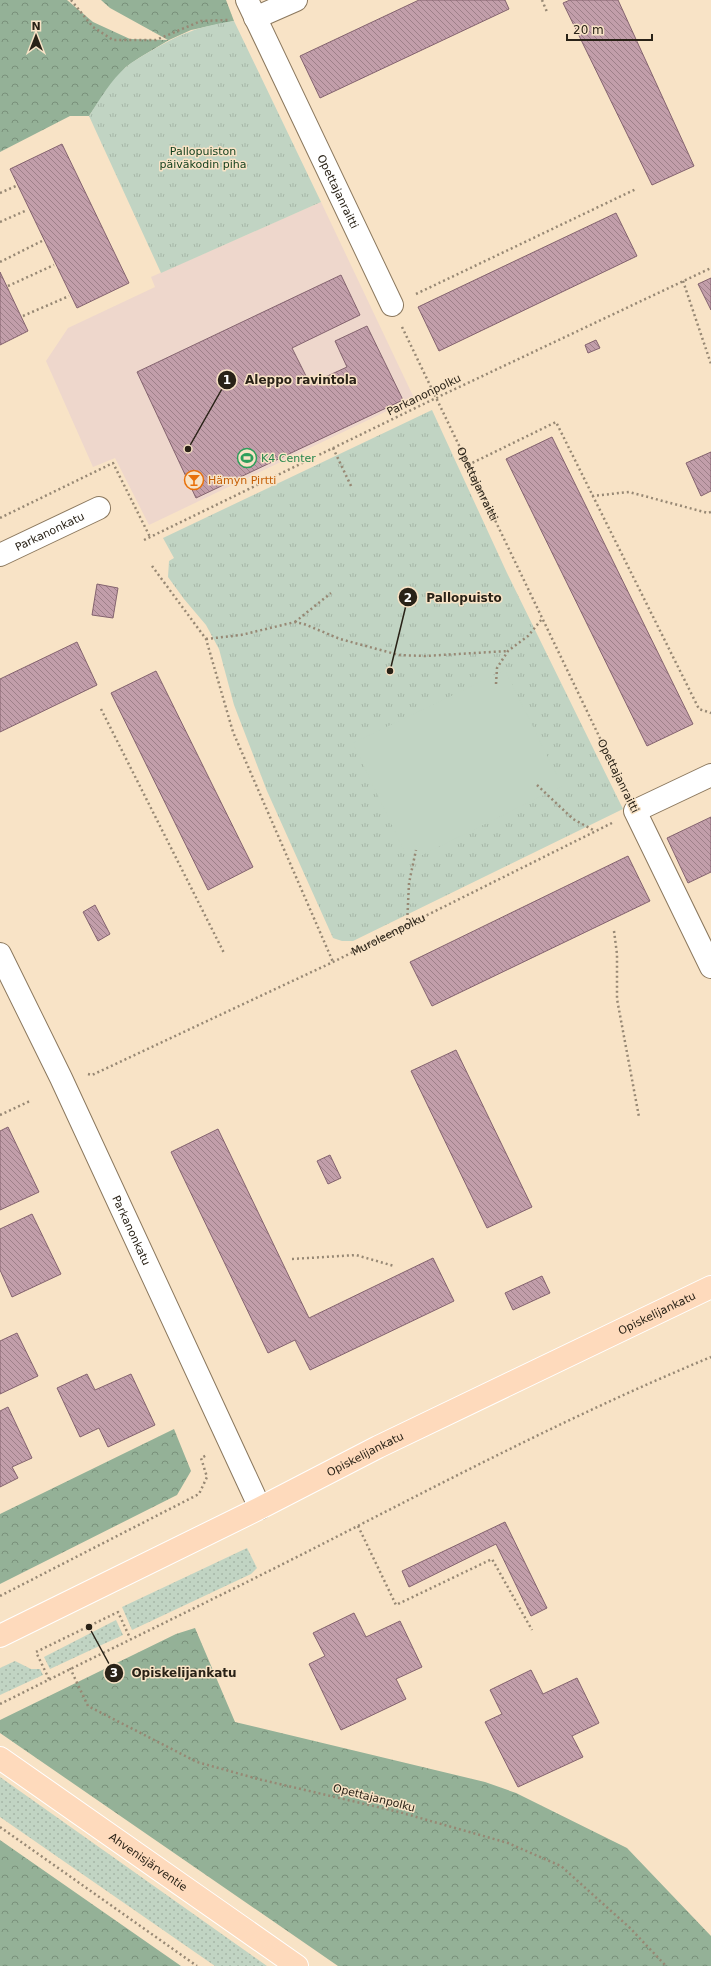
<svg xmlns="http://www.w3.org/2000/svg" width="711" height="1966" font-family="'DejaVu Sans',sans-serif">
  <defs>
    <pattern id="grass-dots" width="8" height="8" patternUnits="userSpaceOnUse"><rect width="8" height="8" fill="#c1d4c3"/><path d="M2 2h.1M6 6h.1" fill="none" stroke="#a6b6a7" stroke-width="1.8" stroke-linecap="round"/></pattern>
    <pattern id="forest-crowns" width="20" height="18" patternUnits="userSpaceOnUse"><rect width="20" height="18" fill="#94b197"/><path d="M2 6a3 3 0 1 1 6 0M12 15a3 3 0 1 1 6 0" fill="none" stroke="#79907a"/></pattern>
    <pattern id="park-tufts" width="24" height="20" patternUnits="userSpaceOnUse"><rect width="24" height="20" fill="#c1d4c3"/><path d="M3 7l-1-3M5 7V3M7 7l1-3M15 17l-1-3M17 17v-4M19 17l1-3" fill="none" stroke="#a6b6a7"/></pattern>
    <pattern id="building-back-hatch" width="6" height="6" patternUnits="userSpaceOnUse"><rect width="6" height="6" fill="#c29eaa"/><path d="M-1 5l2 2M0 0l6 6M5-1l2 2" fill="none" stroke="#9e8089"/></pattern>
  </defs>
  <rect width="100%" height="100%" fill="#f8e3c6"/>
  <path fill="#eed7cc" d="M321,202L414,398L149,525L115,458L93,467L46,361L68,328L155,287L151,277Z"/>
  <path fill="url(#grass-dots)" d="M247,1548L257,1568L251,1574L132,1630L122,1607Z
    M116,1620L123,1635L50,1669L44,1657Z
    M15,1661L31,1669H40L43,1675L0,1695V1668Z
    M0,1777L267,1966H215L0,1817Z"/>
  <path fill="url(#forest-crowns)" d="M0,0H67L93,22L130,39L168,40L110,8L101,0H226L234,21L191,30L169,40L139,58L126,67L112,83L89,116H70L0,152Z
    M174,1429L191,1471L177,1495L0,1584V1514Z
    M195,1628L235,1722L485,1782L516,1793L627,1848L711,1936V1966H338L0,1733V1720L176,1634Z
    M0,1840L181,1966H0Z"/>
  <path fill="url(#park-tufts)" d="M234,21L321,202L161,273L89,116C100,99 111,80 126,67C133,61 141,57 149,52C180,34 199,26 234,21Z
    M432,410L507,573L623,809L353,941H342L333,938L267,791L234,705L219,649L206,625L184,599L168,577L169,561L174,558L163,538Z"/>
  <path fill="#c1d4c3" d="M505,670L562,786L420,856L406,855L353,743Z"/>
  <path fill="url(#building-back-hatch)" stroke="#84636f" d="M419,0H505L509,9L320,98L300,56Z
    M570,0H618L694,166L652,185L563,3Z
    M62,144L129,283L77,308L10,169Z
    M616,213L637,256L439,351L418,307Z
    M0,272L28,331L0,345Z
    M341,275L360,315L292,348L310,384L347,367L335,341L367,326L403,400L196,498L137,372Z
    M711,278V310L698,284Z
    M596,340L600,348L588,353L585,345Z
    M552,437L693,724L647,746L506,459Z
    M711,452V491L701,496L686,463Z
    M97,584L118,588L113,618L92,615Z
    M77,642L97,685L0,732V679Z
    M156,671L253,867L208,890L111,693Z
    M711,817V872L688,883L667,838Z
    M628,856L650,901L432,1006L410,962Z
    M95,905L110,934L98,941L83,912Z
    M456,1050L532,1207L487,1228L411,1071Z
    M8,1127L39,1192L0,1210V1131Z
    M218,1129L309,1318L433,1258L454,1301L310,1370L295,1340L268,1353L171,1152Z
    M330,1155L341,1178L328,1184L317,1161Z
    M32,1214L61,1274L12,1297L0,1270V1229Z
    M542,1276L550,1293L513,1310L505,1293Z
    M17,1333L38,1376L0,1394V1341Z
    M87,1374L95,1390L131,1374L155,1425L108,1447L99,1428L80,1437L57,1388Z
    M8,1407L32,1458L12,1467L18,1478L0,1487V1411Z
    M505,1522L547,1608L531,1616L496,1544L409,1587L402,1571Z
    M354,1613L366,1637L400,1621L422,1667L396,1679L406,1699L341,1730L309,1664L325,1656L313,1633Z
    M531,1670L543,1694L577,1678L599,1723L572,1736L583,1757L518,1787L485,1722L502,1714L490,1690Z"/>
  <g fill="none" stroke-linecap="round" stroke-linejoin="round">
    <g stroke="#8b785e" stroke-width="24">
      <g id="minor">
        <path id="s3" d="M247,0L392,305"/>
        <path d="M255,18L296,0"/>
        <path id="s4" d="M0,555L99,508"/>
        <path d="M711,775L635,811L711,967"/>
        <path id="s5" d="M0,954L61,1078L260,1508"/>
      </g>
    </g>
    <g stroke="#fff" stroke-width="24">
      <g id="major">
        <path id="s6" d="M0,1636L260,1508L378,1447L711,1287"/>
        <path id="s7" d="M0,1758L297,1966"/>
      </g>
    </g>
    <g stroke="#978874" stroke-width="2.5" stroke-dasharray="2 3" stroke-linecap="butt">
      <path d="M71,0L93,27L113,40H156L201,21L228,20"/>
      <path d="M542,0L547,12"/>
      <path d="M0,193L16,186"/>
      <path d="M0,222L27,210"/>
      <path d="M0,262L42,241"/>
      <path d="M683,281L711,364"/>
      <path d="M8,286L54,265"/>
      <path d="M416,294L636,189"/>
      <path d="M23,316L69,296"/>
      <path id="s1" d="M402,327L624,788"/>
      <path d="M333,448L352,488"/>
      <path d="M468,465L556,422L699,709L711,713"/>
      <path d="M592,496L629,492L708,513L711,512"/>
      <path d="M0,518L113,463L150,537"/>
      <path d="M144,540L436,398L711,268"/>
      <path d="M152,566L206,639L233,732L333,962"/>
      <path d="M295,622L331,593"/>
      <path d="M206,639L241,635L295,622L304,624L340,639L399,655L425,656L508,651"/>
      <path d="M496,684L497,668L508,651L528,636L542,619"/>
      <path d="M101,709L224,953"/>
      <path d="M537,785L573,819L595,831"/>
      <path d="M407,925L409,883L416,850"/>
      <path d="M614,931L617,954V999L639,1117"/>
      <path id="s2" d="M88,1074L92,1075L333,962L612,823"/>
      <path d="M0,1115L30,1101"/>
      <path d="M292,1259L356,1255L394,1266"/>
      <path d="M358,1526L396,1605L492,1559L532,1630"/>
      <path d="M0,1596L199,1494L207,1477L201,1458L207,1455"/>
      <path d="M70,1668L88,1706L197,1762L258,1779L399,1812L508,1843L561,1866L630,1928L666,1966"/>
      <path d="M49,1679L36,1652L118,1612L130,1638"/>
      <path d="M0,1704C114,1647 229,1592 342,1534C463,1472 585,1409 711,1357"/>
      <path d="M0,1827L197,1966"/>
    </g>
    <use href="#minor" stroke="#fff" stroke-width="22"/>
    <use href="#major" stroke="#fedabc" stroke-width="22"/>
  </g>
  <defs>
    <g id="stadium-ring" transform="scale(1)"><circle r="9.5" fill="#f8e3c6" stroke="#2e9e5b" stroke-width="1.5"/><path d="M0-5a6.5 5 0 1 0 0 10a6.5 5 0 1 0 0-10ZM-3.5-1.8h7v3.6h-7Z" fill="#2e9e5b"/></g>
    <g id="bar-ring" transform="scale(1)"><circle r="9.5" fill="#f8e3c6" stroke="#e8710a" stroke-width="1.5"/><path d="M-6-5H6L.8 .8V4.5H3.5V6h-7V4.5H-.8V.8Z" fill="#e8710a"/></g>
  </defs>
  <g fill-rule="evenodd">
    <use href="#stadium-ring" x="247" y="458"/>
    <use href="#bar-ring" x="194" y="480"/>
  </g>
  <g text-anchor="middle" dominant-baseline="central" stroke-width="3" stroke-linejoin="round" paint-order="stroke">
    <g font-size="11" fill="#0f3e1b" stroke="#f8e3c6">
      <text x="203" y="151">Pallopuiston<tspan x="203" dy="13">päiväkodin piha</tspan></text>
    </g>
    <g font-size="11" fill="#292217" stroke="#f8e3c6">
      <text stroke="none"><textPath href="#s3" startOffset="212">Opettajanraitti</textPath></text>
      <text transform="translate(424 395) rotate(-26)">Parkanonpolku</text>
      <text stroke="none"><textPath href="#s1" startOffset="174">Opettajanraitti</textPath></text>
      <text stroke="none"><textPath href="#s4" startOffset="55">Parkanonkatu</textPath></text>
      <text transform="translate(618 776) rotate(64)">Opettajanraitti</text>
      <text stroke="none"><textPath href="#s2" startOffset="332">Muroleenpolku</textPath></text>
      <text stroke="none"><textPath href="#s5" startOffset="306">Parkanonkatu</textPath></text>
      <text stroke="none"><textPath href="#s6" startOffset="732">Opiskelijankatu</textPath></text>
      <text stroke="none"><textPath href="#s6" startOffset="408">Opiskelijankatu</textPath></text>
      <text transform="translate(374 1798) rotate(14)">Opettajanpolku</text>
      <text stroke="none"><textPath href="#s7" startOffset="181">Ahvenisjärventie</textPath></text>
    </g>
    <g font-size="11" fill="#27864d" stroke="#f8e3c6" text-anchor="start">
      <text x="261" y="458">K4 Center</text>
    </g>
    <g font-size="11" fill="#c56008" stroke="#f8e3c6" text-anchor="start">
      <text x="208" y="480">Hämyn Pirtti</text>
    </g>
  </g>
  <path fill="none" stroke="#292217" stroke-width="1.5" d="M188 449L227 380M390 671L408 597M89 1627L114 1673"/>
  <g fill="#292217" stroke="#f8e3c6" stroke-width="1.5">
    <circle cx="188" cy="449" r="4"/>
    <circle cx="390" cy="671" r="4"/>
    <circle cx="89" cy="1627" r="4"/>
    <circle cx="227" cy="380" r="10"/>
    <circle cx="408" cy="597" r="10"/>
    <circle cx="114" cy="1673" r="10"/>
  </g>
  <g font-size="12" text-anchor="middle" font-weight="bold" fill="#fff">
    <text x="227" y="384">1</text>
    <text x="408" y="602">2</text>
    <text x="114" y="1677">3</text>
  </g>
  <g font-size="12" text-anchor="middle" font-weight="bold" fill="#292217" stroke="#f8e3c6" stroke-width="3" stroke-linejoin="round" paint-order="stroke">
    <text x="301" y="384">Aleppo ravintola</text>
    <text x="464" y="602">Pallopuisto</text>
    <text x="184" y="1677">Opiskelijankatu</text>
  </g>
  <g transform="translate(36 36)" stroke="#f8e3c6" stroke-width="3" paint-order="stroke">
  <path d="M0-3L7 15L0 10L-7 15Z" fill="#292217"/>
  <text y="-6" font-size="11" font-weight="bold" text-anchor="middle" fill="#292217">N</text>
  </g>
  <path d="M567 34v6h85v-6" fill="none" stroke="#292217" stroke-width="2"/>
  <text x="573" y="34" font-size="12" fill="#292217" stroke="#f8e3c6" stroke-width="3" paint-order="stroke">20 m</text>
</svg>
